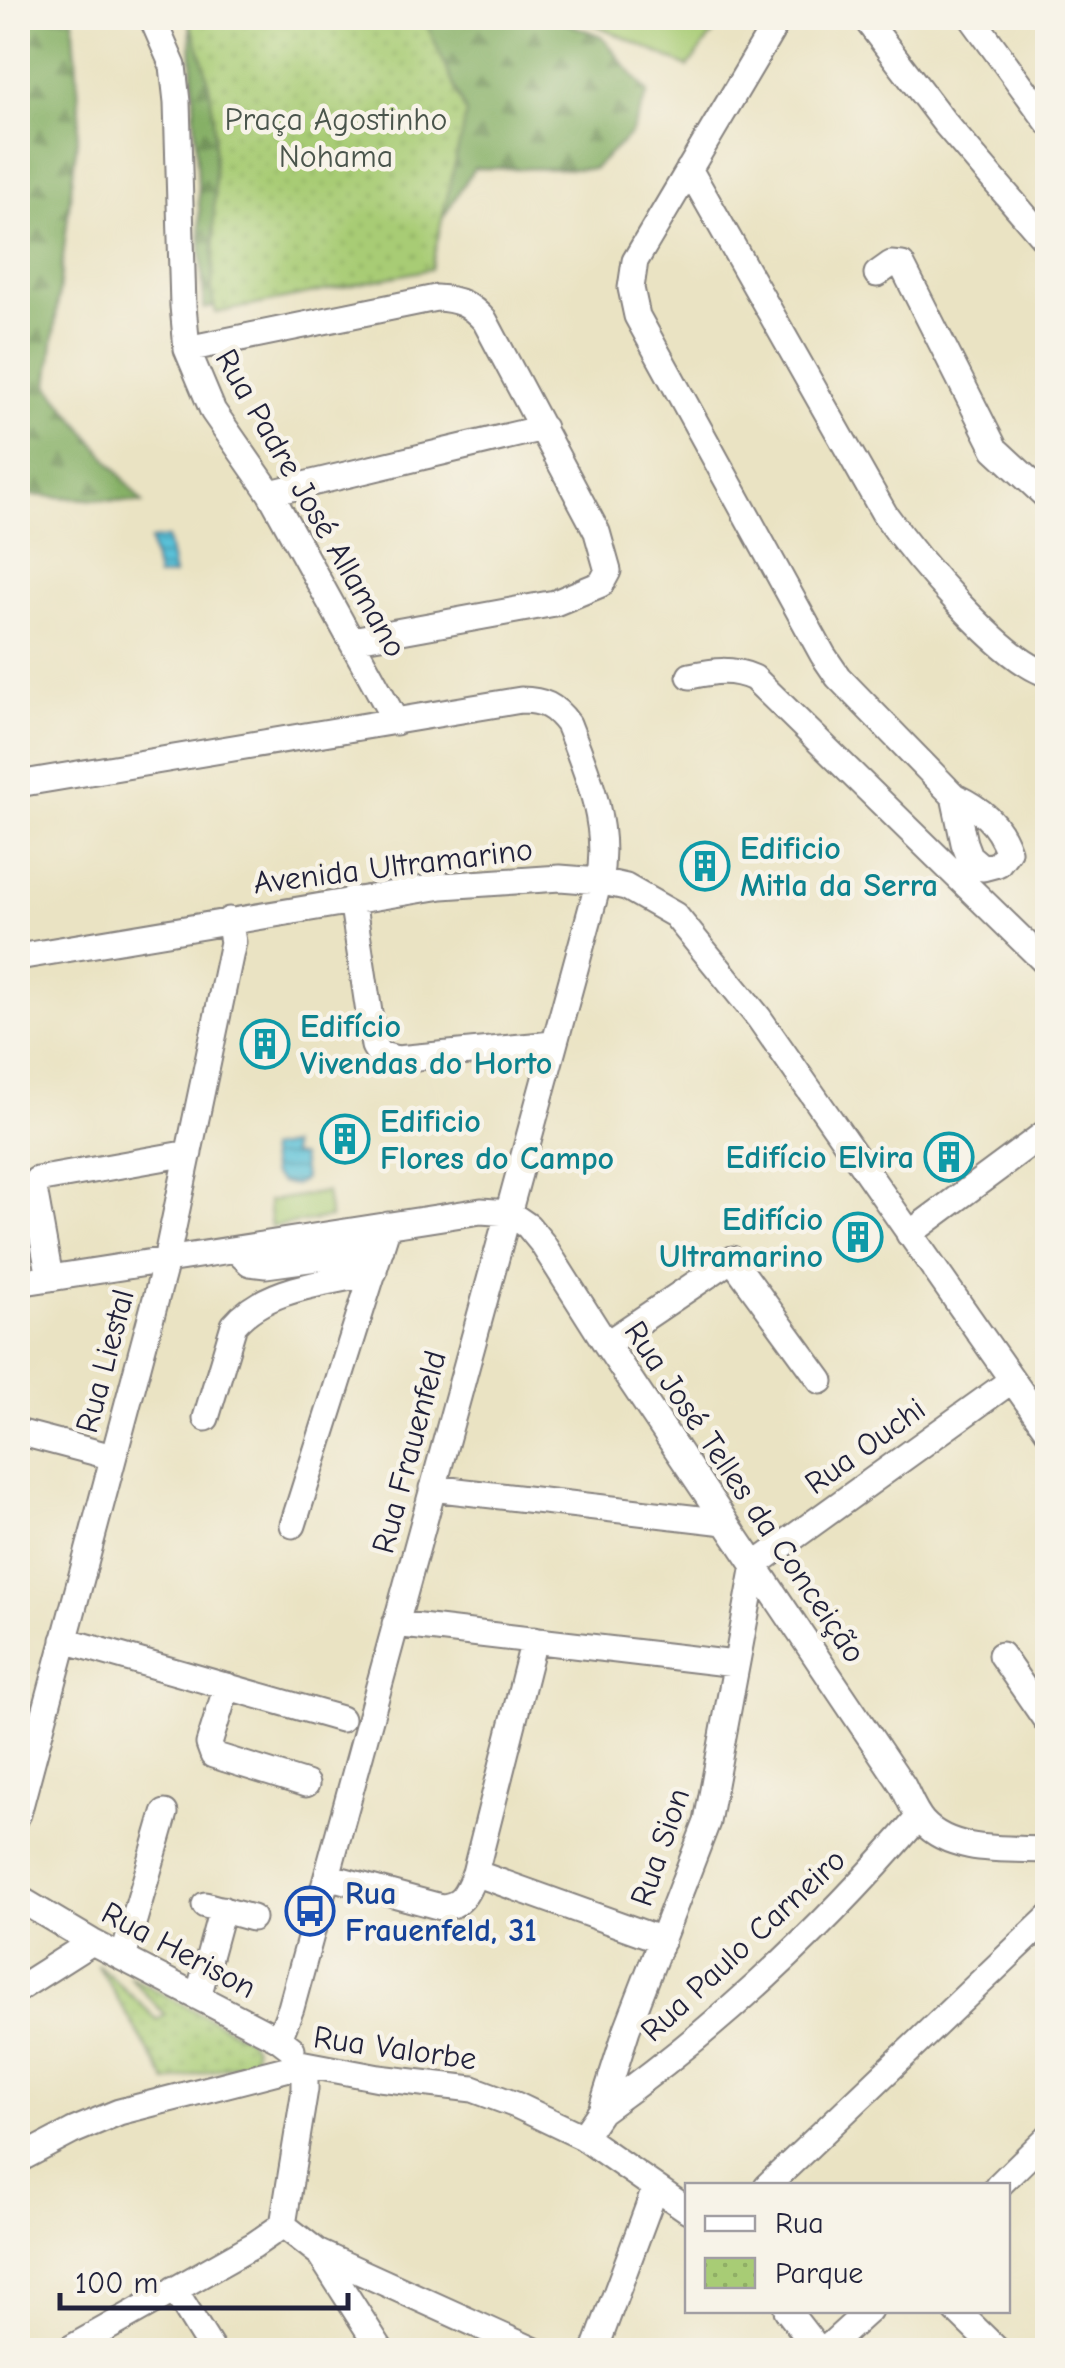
<svg xmlns="http://www.w3.org/2000/svg" width="1065" height="2368" font-family="'Comic Neue',sans-serif">
  <defs>
    <pattern id="forest-firs" width="22" height="20" patternUnits="userSpaceOnUse" patternTransform="scale(2.5)"><rect width="22" height="20" fill="#86b066"/><path d="M5 1l3.5 6h-7zM16 11l3.5 6h-7z" fill="#6d8f55"/></pattern>
    <pattern id="park-dots" width="8" height="8" patternUnits="userSpaceOnUse" patternTransform="scale(2.5)"><rect width="8" height="8" fill="#a8cc75"/><path d="M2 2h.1M6 6h.1" fill="none" stroke="#90af66" stroke-width="1.8" stroke-linecap="round"/></pattern>
    <pattern id="water-rules" width="6" height="5" patternUnits="userSpaceOnUse" patternTransform="scale(2.5)"><rect width="6" height="5" fill="#5ac1d8"/><path d="M0 2.5h6" fill="none" stroke="#4a9cb0"/></pattern>
  </defs>
  <rect width="100%" height="100%" fill="#f7f3e8"/>
  <filter id="ink" filterUnits="userSpaceOnUse"><feTurbulence type="fractalNoise" baseFrequency=".01" numOctaves="2"/><feDisplacementMap in="SourceGraphic" scale="20" xChannelSelector="R" yChannelSelector="G"/><feConvolveMatrix kernelMatrix="1 2 1 2 8 2 1 2 1" color-interpolation-filters="sRGB"/></filter>
  <filter id="wash" filterUnits="userSpaceOnUse"><feTurbulence type="fractalNoise" baseFrequency=".0048" numOctaves="4" result="noise"/><feDisplacementMap in="SourceGraphic" scale="40" xChannelSelector="R" yChannelSelector="G"/><feGaussianBlur stdDeviation="2.25" result="paint"/><feColorMatrix in="noise" values="0 0 0 0 0 0 0 0 0 0 0 0 0 0 0 0 0 1.4 0 .05"/><feComposite in="paint" operator="in"/></filter>
  <g filter="url(#wash)">
    <rect width="100%" height="100%" fill="#eae3c3"/>
    <path fill="url(#forest-firs)" stroke="#546950" stroke-width="2.5" d="M18,18H73L80,113L48,385L143,503L18,494Z
      M190,18H554L601,36L648,93L631,134L593,169L474,168L419,256L204,309Z"/>
    <path fill="url(#park-dots)" stroke="#657758" stroke-width="2.5" d="M187,18H424L466,113L431,269L216,313L211,292C215,266 213,240 214,214C215,143 219,84 187,18Z
      M97,1964L158,2020L165,2015L129,1976L248,2039L254,2047V2056L247,2062L167,2082Z"/>
    <path fill="#a8cc75" stroke="#657758" stroke-width="2.5" d="M581,18H725L688,67Z
      M326,1192L330,1218L271,1227L268,1201Z"/>
    <path fill="url(#water-rules)" stroke="#3e728a" stroke-width="2.5" d="M167,538L174,575L157,577L150,540Z
      M290,1145L291,1155L301,1157L304,1179L295,1185L282,1183L272,1175L268,1149Z"/>
  </g>
  <g filter="url(#ink)">
    <g fill="none" stroke-linecap="round" stroke-linejoin="round">
      <g stroke="#86827f" stroke-width="29">
        <path id="minor" d="M152,18L173,66L177,102L183,306L187,349L213,411L270,493L396,722
          M779,18L635,261L631,288L637,316L823,655L838,677L954,796C981,809 998,822 1008,851L998,864L983,868L969,856L964,843L954,796
          M865,18L944,122L1048,243
          M972,18L1048,122
          M689,169L884,513C913,554 1001,661 1048,674
          M877,274L891,264L902,265L995,449L1048,498
          M187,349L436,298C458,299 470,304 485,321L597,532L608,571L601,584L555,603L352,640
          M270,493L543,428
          M690,676C714,671 731,668 754,678L1048,965
          M18,784L521,700C543,700 555,706 568,724C588,774 610,826 599,881L291,2008L279,2039
          M352,899L374,1046L379,1054L397,1059L553,1044
          M18,957L442,886L560,878L599,881L626,887L675,915L759,1018L1048,1431
          M909,1234L1048,1131
          M237,1251L250,1263L266,1265L381,1249
          M50,1278L34,1189L37,1180L189,1153
          M18,1283L481,1211L509,1213L528,1226L542,1243L606,1344L903,1786C909,1798 914,1812 923,1822C952,1854 1008,1848 1048,1850
          M606,1344L732,1259L821,1381
          M206,1418L234,1325C266,1287 328,1283 374,1272
          M18,1432L113,1457
          M432,1488L725,1522
          M293,1525L388,1225
          M395,1624L735,1664
          M64,1640L341,1719
          M1001,1655L1048,1723
          M227,1686L209,1744L213,1755L306,1784
          M18,1814L166,1261L233,942L229,920
          M475,1873L662,1940
          M327,1876L441,1907C463,1906 467,1892 475,1873L534,1640
          M18,1898L92,1942L279,2039L292,2049
          M205,1905L252,1918
          M123,1958L165,1813
          M18,1989L92,1942
          M198,1997L222,1909
          M601,2111C719,2027 825,1927 919,1817
          M583,2137L601,2111L627,2029L707,1822L755,1565L1012,1380
          M18,2160L73,2131L119,2112L305,2064L379,2078L473,2089L516,2105L583,2137L688,2210
          M767,2186L1048,1918
          M998,2186L1048,2137
          M283,2225L319,2253L533,2350
          M319,2253L381,2350
          M174,2289L212,2350
          M787,2310L818,2350
          M956,2310L997,2350
          M68,2350L254,2245L283,2225L305,2089V2064
          M595,2350L655,2189
          M825,2350L869,2310"/>
      </g>
      <use href="#minor" stroke="#fff" stroke-width="25"/>
    </g>
  </g>
  <defs>
    <g id="building-ring" transform="scale(2.5)"><circle r="9.5" fill="#f7f3e8" stroke="#0f9aa8" stroke-width="1.5"/><path d="M-4-6H4V6H1V3H-1V6H-4ZM-2.5-4.3h1.7v1.8h-1.7ZM.8-4.3h1.7v1.8H.8ZM-2.5-1h1.7V.8h-1.7ZM.8-1h1.7V.8H.8Z" fill="#0f9aa8"/></g>
    <g id="bus-ring" transform="scale(2.5)"><circle r="9.5" fill="#f7f3e8" stroke="#1a4fb4" stroke-width="1.5"/><path d="M-5-6H5V4H4V6H2V4H-2V6H-4V4H-5ZM-3.5-4V0h7V-4ZM-3.5 1.2v1.5H-2V1.2ZM2 1.2v1.5H3.5V1.2Z" fill="#1a4fb4"/></g>
  </defs>
  <g fill-rule="evenodd">
    <use href="#building-ring" x="705" y="866"/>
    <use href="#building-ring" x="265" y="1044"/>
    <use href="#building-ring" x="345" y="1139"/>
    <use href="#building-ring" x="949" y="1157"/>
    <use href="#building-ring" x="858" y="1237"/>
    <use href="#bus-ring" x="310" y="1911"/>
  </g>
  <g text-anchor="middle" dominant-baseline="central" stroke-width="9" stroke-linejoin="round" paint-order="stroke">
    <g font-size="32" fill="#4a554c" stroke="#f7f3e8">
      <text x="336" y="119">Praça Agostinho<tspan x="336" dy="37">Nohama</tspan></text>
    </g>
    <g font-size="32" fill="#22223b" stroke="#f7f3e8">
      <text transform="translate(311 503) rotate(60)">Rua Padre José Allamano</text>
      <text transform="translate(393 866) rotate(-7)">Avenida Ultramarino</text>
      <text transform="translate(105 1361) rotate(-75)">Rua Liestal</text>
      <text transform="translate(865 1446) rotate(-36)">Rua Ouchi</text>
      <text transform="translate(409 1452) rotate(-75)">Rua Frauenfeld</text>
      <text transform="translate(745 1492) rotate(56)">Rua José Telles da Conceição</text>
      <text transform="translate(660 1847) rotate(-71)">Rua Sion</text>
      <text transform="translate(743 1945) rotate(-43)">Rua Paulo Carneiro</text>
      <text transform="translate(179 1950) rotate(28)">Rua Herison</text>
      <text transform="translate(395 2048) rotate(8)">Rua Valorbe</text>
    </g>
    <g font-size="32" font-weight="bold" fill="#0d838f" stroke="#f7f3e8" text-anchor="start">
      <text x="740" y="848">Edificio<tspan x="740" dy="37">Mitla da Serra</tspan></text>
      <text x="300" y="1026">Edifício<tspan x="300" dy="37">Vivendas do Horto</tspan></text>
      <text x="380" y="1121">Edificio<tspan x="380" dy="37">Flores do Campo</tspan></text>
      <text x="914" y="1157" text-anchor="end">Edifício Elvira</text>
      <text x="823" y="1219" text-anchor="end">Edifício<tspan x="823" dy="37">Ultramarino</tspan></text>
    </g>
    <g font-size="32" font-weight="bold" fill="#164399" stroke="#f7f3e8" text-anchor="start">
      <text x="345" y="1893">Rua<tspan x="345" dy="37">Frauenfeld, 31</tspan></text>
    </g>
  </g>
  <rect width="1065" height="2368" fill="none" stroke="#f7f3e8" stroke-width="60"/>
  <rect x="685" y="2183" width="325" height="130" fill="#f7f3e8" stroke="#a29fa3" stroke-width="2.5"/>
  <rect x="705" y="2216" width="50" height="15" fill="#ffffff" stroke="#a29fa3" stroke-width="2.5"/>
  <text x="775" y="2233" font-size="30" fill="#22223b">Rua</text>
  <rect x="705" y="2258" width="50" height="30" fill="url(#park-dots)" stroke="#a29fa3" stroke-width="2.5"/>
  <text x="775" y="2283" font-size="30" fill="#22223b">Parque</text>
  <path d="M60 2293v15h288v-15" fill="none" stroke="#22223b" stroke-width="5"/>
  <text x="75" y="2293" font-size="30" fill="#22223b" stroke="#f7f3e8" stroke-width="8" paint-order="stroke">100 m</text>
</svg>
